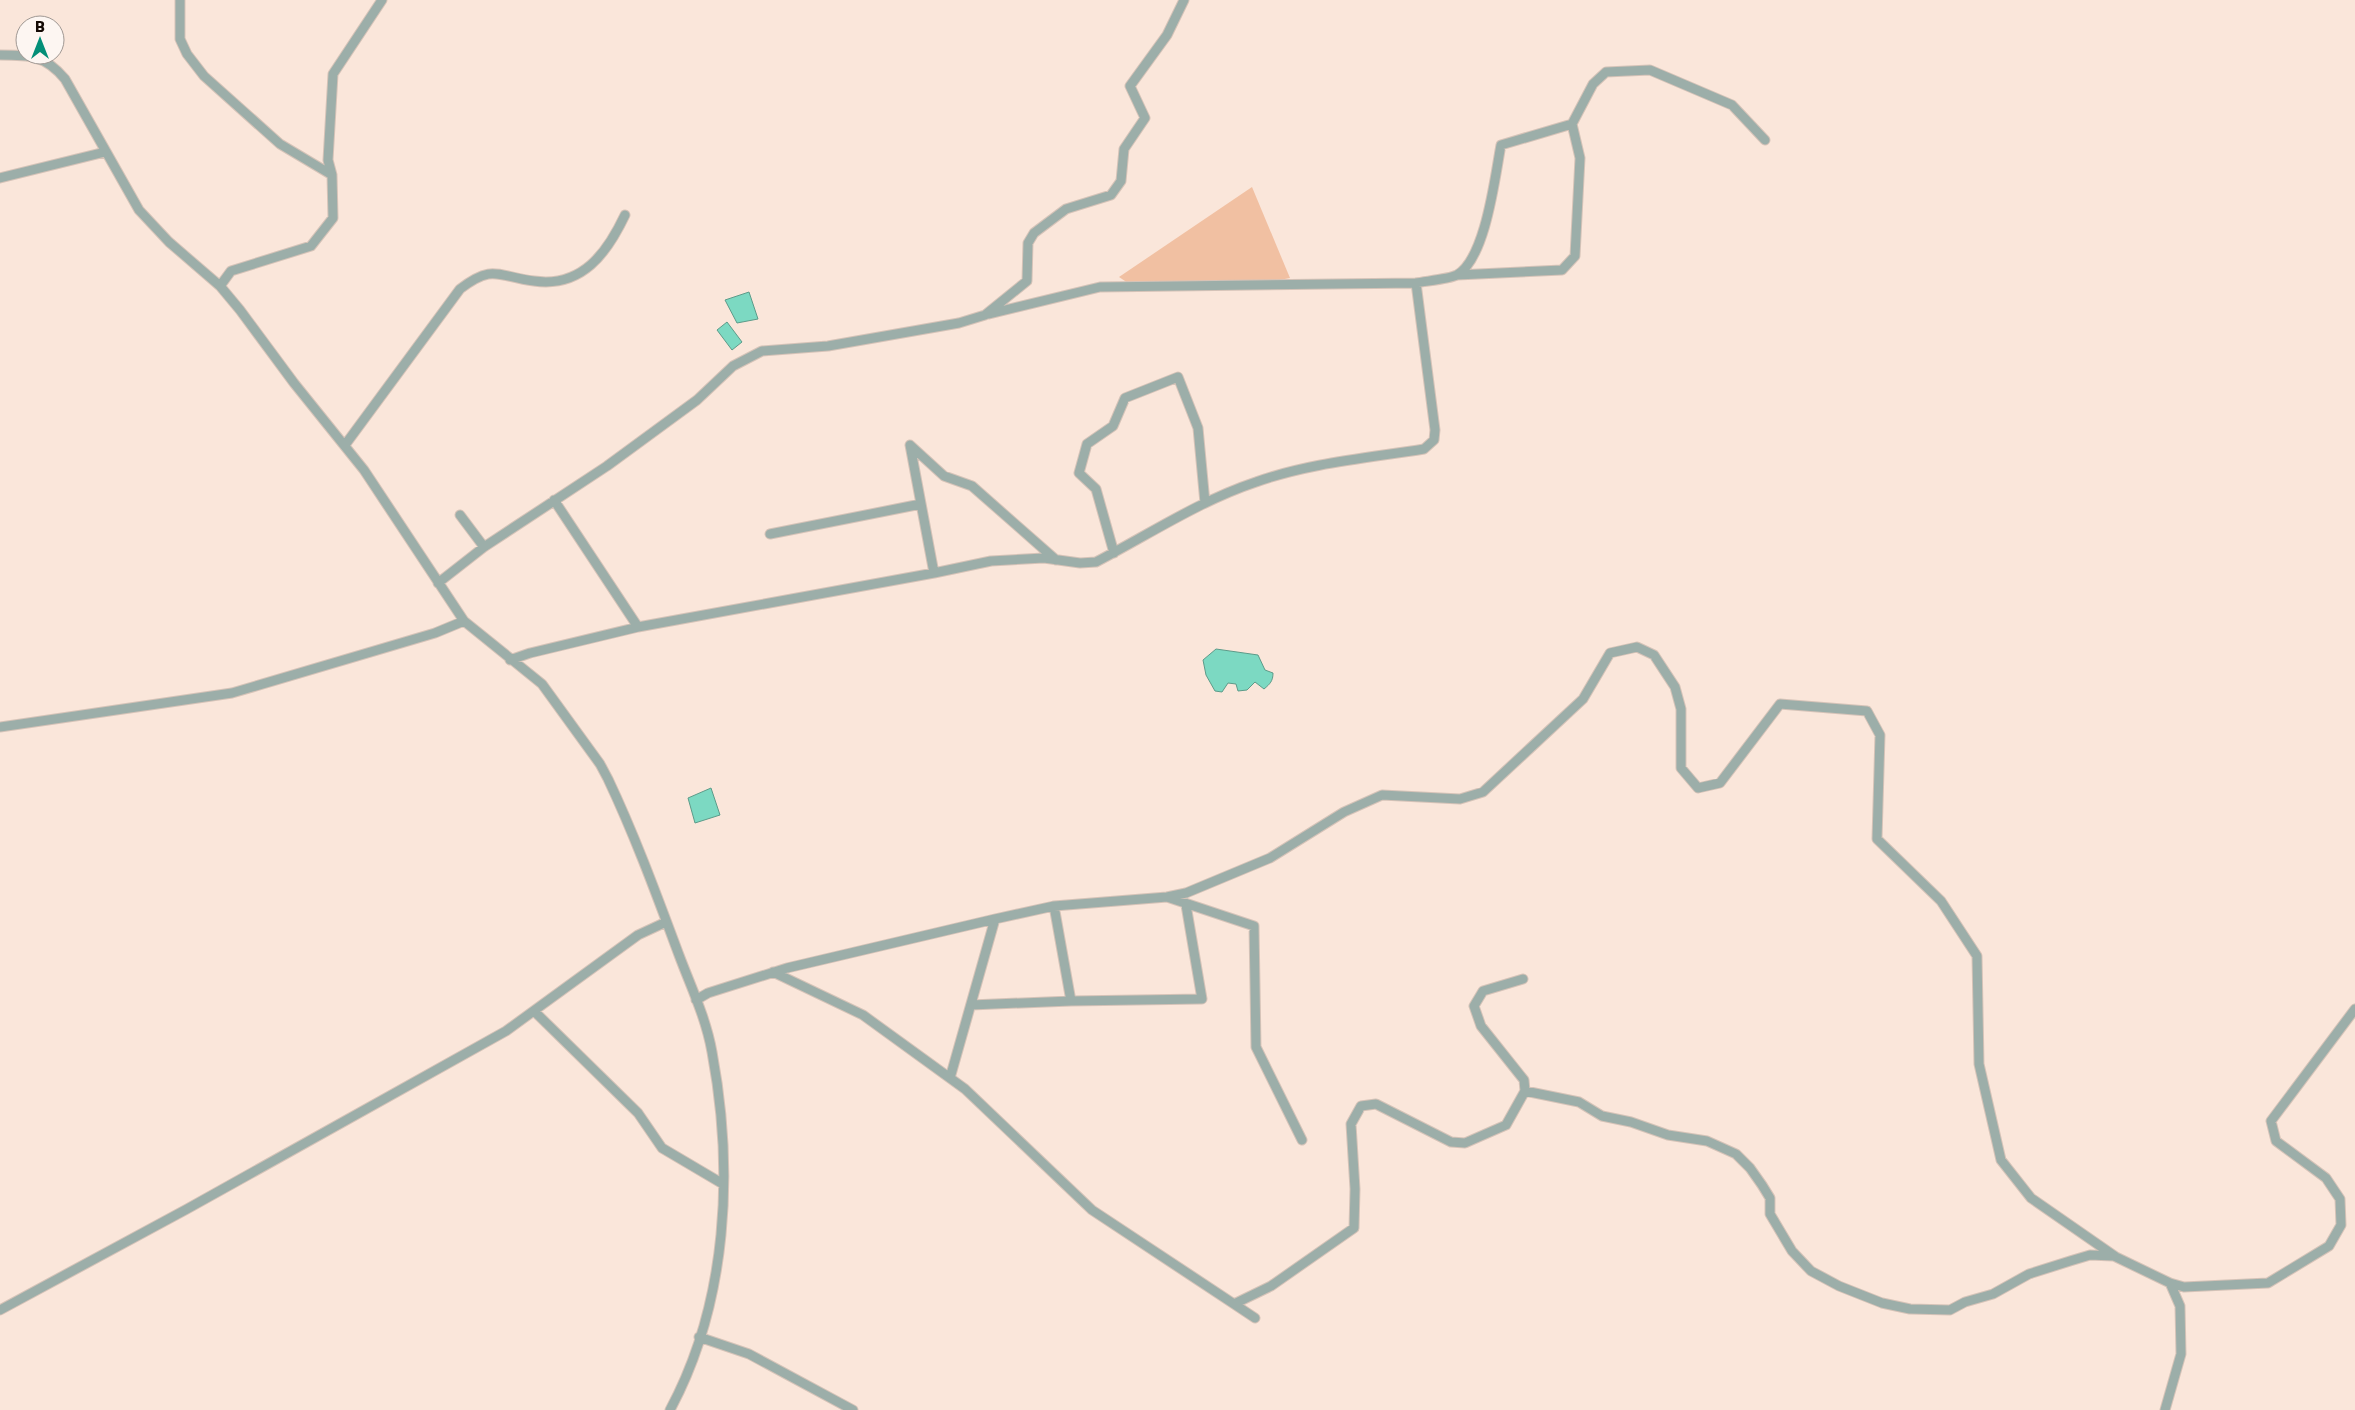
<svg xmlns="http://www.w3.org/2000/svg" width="2355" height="1410" font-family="Rubik,sans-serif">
  <rect width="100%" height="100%" fill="#fae6da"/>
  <path fill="#f1c0a2" d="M1252,187L1290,278L1264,283H1128L1119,277Z"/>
  <path fill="#7cd9c2" stroke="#5d9b89" d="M749,292L758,319L737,323L725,300Z
    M727,322L742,342L732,350L717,330Z
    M1216,649L1258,655L1265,670L1273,673C1273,681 1270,684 1264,689L1255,682L1247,690L1238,691L1236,684L1228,683L1222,692L1215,691L1206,675L1203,660Z
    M711,788L720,815L695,823L688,798Z"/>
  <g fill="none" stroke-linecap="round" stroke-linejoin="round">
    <g stroke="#d5c3b8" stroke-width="11">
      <path id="minor" d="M180,0V39L187,54L204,76L280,144L332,175L333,218L311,246L231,271L220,286
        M0,55C30,55 45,55 65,79L139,210L169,242L220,286L240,310L294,383L364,470L464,621L542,684L600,764L608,779C635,836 657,896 679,955C691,987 706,1018 712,1052C734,1170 728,1302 670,1410
        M332,175L328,160L333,74L382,0
        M0,178L105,152
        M1457,275L1562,270L1575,256L1580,158L1572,124
        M989,314L1100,287L1416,283C1426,281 1449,279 1457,275C1486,258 1495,176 1501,145L1572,124L1593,84L1606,72L1650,70L1732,105L1765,140
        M345,445L460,289C494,263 498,277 534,281C582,288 607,253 625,215
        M910,445L944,476L972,486L1056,560
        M910,445L934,573
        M554,500L638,627
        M460,515L484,547
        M770,534L921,504
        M1114,553L1096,489L1079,473L1087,444L1113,426L1125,398L1178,377L1198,428L1205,503
        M438,583L484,547L607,466L697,400L733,366L762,351L828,346L959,323L985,315L1027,281L1028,243L1034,233L1066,209L1111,195L1121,181L1124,149L1145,118L1130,86L1167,35L1184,0
        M510,660L530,653L638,627L934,573L991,561L1044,558L1080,563L1096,562C1148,535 1199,501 1256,482C1309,463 1368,458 1424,449L1434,440L1435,430L1416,283
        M0,727L232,693L435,633L464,621
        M1167,897L1254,926L1256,1047L1302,1140
        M773,972L863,1015L965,1089L1092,1210L1234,1304L1271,1286L1354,1228L1355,1189L1351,1124L1361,1106L1376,1104L1451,1142L1465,1143L1506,1125L1525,1091L1524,1080L1481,1026L1474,1006L1483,991L1523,979
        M696,1000L708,993L787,968L995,919L1054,906L1167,897L1186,893L1270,858L1344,812L1382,795L1460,799L1483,792L1583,699L1610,653L1637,647L1654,655L1675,687L1681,709V768L1698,788L1720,783L1780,704L1867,711L1880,735L1877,839L1941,901L1977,956L1979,1064L2001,1160L2031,1198L2116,1257L2170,1283L2184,1287L2268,1283L2329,1246L2341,1225L2340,1199L2326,1178L2276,1141L2271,1121L2355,1009
        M1071,1001L1202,999L1186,905
        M971,1005L1071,1001L1054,906
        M535,1012L638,1113L662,1148L723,1184
        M950,1078L995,919
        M1525,1091L1579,1102L1602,1116L1631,1122L1668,1135L1707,1141L1736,1154L1750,1168L1762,1185L1770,1198V1214L1792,1251L1811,1271L1839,1286L1882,1303L1910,1309L1950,1310L1965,1302L1993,1294L2029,1274L2070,1261L2090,1255L2113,1256
        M1234,1304L1255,1318
        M0,1310L187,1209L506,1031L638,935L666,922
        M699,1337L749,1354L853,1410
        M2165,1410L2181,1354L2180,1306L2170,1283"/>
    </g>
    <use href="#minor" stroke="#9caea9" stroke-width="9"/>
  </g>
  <g transform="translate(40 40)"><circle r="24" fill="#fdf6f2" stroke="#a09893"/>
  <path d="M0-4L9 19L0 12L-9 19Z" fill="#038f78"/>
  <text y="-8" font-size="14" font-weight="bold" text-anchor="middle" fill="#150a05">B</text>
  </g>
</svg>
